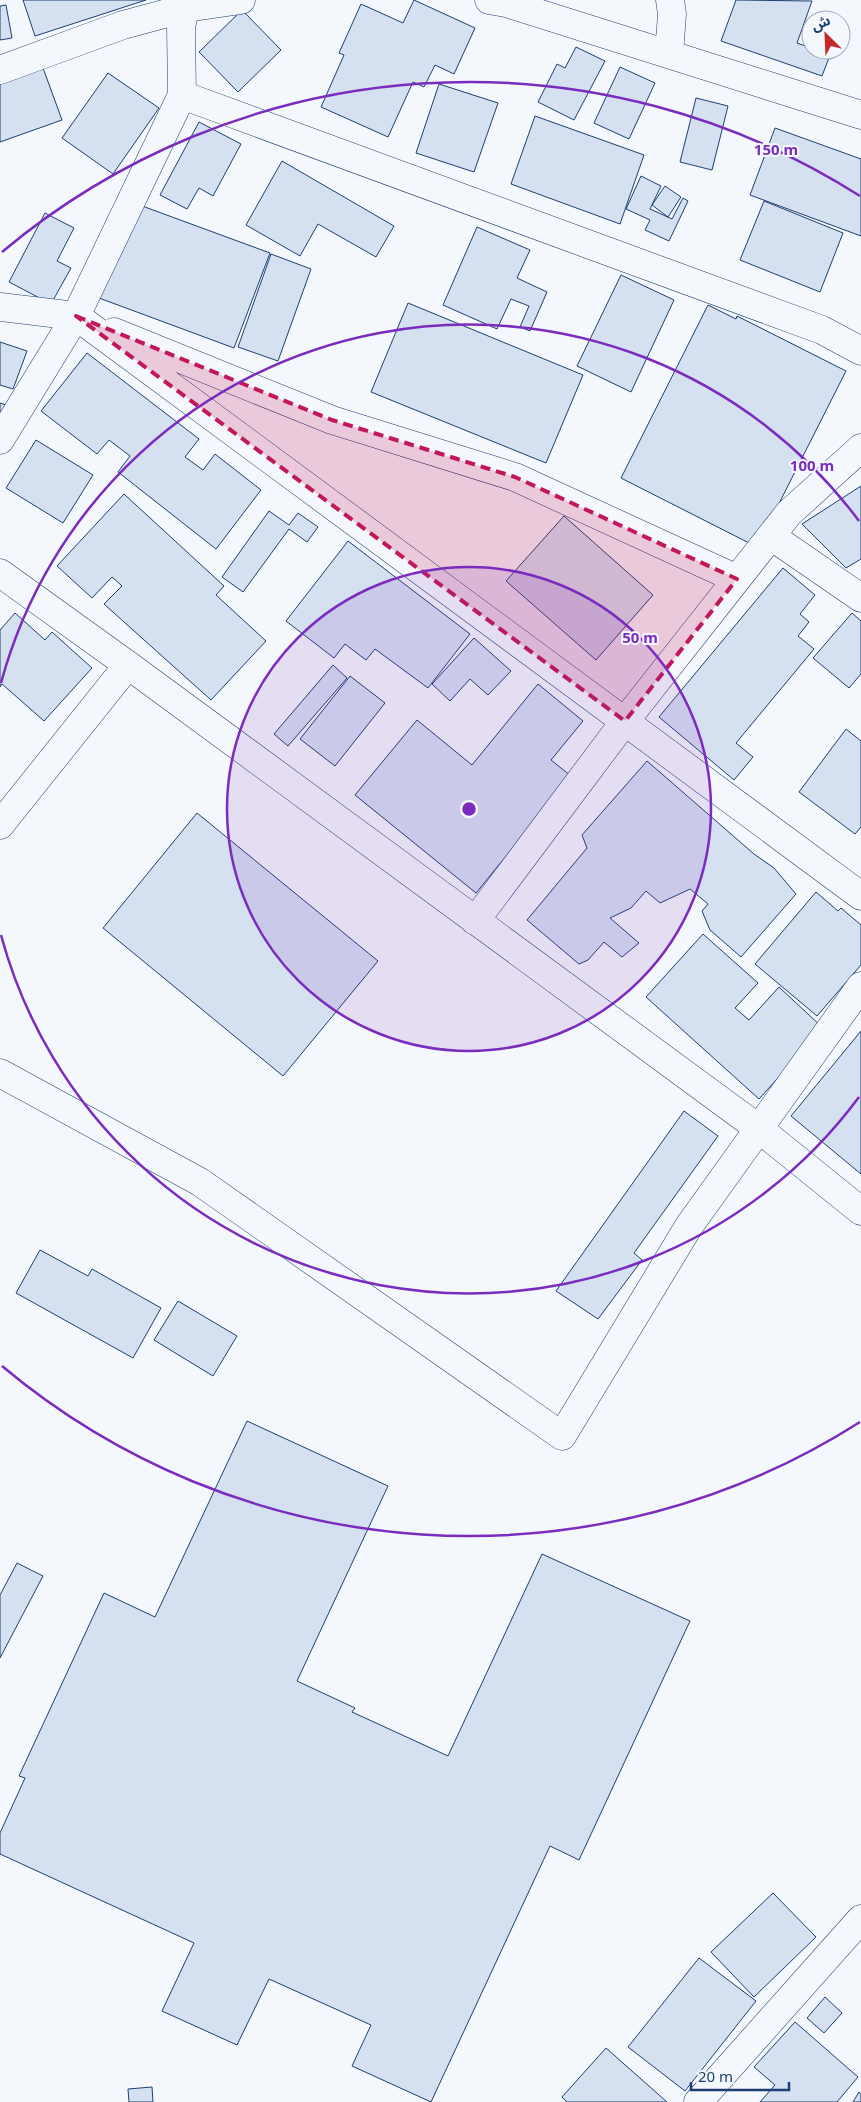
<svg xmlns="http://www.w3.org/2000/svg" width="861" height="2102" font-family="'Noto Sans','Noto Sans Arabic',sans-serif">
  <rect width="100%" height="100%" fill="#f4f7fb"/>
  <path fill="#d5e0f0" stroke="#1d3f73" d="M23,0H146L35,36Z
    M414,0L475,28L454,74L435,65L424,87L413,82L388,137L321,107L344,55L339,53L361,4L403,23Z
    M736,0L812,1L797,43L811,48V50L830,55L822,76L721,41Z
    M6,5L12,38L0,40V6Z
    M242,10L281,50L238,92L199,52Z
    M576,47L605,61L574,120L538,102L557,64L565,68Z
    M620,67L655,83L629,139L594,123Z
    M43,68L62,120L0,142V83Z
    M108,73L159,108L113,174L62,138Z
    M439,84L498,103L474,172L416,153Z
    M696,98L728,106L712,170L680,162Z
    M535,116L644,155L620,224L511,184Z
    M199,122L241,144L213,196L199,188L187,209L160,195Z
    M775,128L861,159V236L750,195Z
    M282,161L394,226L376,257L318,224L300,256L246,225Z
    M641,176L661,186L650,209L672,219L683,198L688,201L669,241L645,230L650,220L626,209Z
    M665,186L681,197L668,217L652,205Z
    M764,201L843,233L820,292L740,260Z
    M134,203L270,253L234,348L99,298Z
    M45,213L74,228L57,261L71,268L51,304L9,282Z
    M477,227L530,250L517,278L547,292L530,331L520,327L529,306L511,299L497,329L443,305Z
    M271,254L311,269L278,361L238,347Z
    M621,275L674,300L631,392L577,366Z
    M408,303L583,375L546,463L371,392Z
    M708,305L736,319L737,316L846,371L757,547L621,478Z
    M0,342L27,351L13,389L0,385Z
    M87,353L199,439L185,457L203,470L215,454L261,490L216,549L118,472L130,456L109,440L97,454L41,411Z
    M0,403L6,405L0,418Z
    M36,440L93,475L63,523L6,488Z
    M861,486V559L846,568L802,524Z
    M124,494L224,586L216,595L266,641L211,700L104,604L122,586L112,577L92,598L57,566Z
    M269,511L289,525L298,513L318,527L307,542L289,529L243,592L222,577Z
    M564,516L653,595L596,660L506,581Z
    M348,541L470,634L428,688L375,649L366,660L345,644L334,658L286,621Z
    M783,568L815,595L800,614L809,622L798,636L814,649L736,743L753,757L734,780L659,717Z
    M15,613L45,640L52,632L92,668L44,721L2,684L0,687V630Z
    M852,613L861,621V674L849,688L813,658Z
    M474,638L511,671L488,695L470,679L450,701L432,684Z
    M333,665L347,678L288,746L274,734Z
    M350,676L385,703L335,766L300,739Z
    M538,684L583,721L551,760L571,776L476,893L355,795L417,720L472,765Z
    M846,729L861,741V827L855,834L799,792Z
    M647,761L754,854L774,868L796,894L741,957L710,930L702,911L708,904L690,889L660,903L646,891L631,908L610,918L639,943L622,957L604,942L588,960L579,964L527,920L587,848L582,835Z
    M197,813L378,961L283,1076L103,928Z
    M816,892L838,911L841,908L861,925V965L817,1016L755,964Z
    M703,934L758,983L735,1008L749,1020L779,987L823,1028L759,1099L646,997Z
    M861,1031V1174L791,1116Z
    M684,1111L718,1136L634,1253L642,1260L598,1319L556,1291Z
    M40,1250L88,1276L92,1269L161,1308L133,1358L16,1293Z
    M178,1301L237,1336L213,1376L154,1340Z
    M247,1421L388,1486L297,1681L355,1708L352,1712L448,1756L542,1554L690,1621L579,1860L550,1846L431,2102L352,2066L371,2025L269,1979L237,2045L162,2011L194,1943L0,1854V1833L25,1778L19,1776L104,1593L155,1617Z
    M17,1563L43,1576L0,1658V1595Z
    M773,1893L816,1937L754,1997L711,1952Z
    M699,1958L756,2001L685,2091L628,2047Z
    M825,1997L842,2013L824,2033L807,2018Z
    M795,2022L858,2077L837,2102H760L775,2085L754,2067Z
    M606,2048L667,2102H567L562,2097Z
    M152,2087L153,2102H129L128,2089Z
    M859,2092L861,2094V2102H853Z"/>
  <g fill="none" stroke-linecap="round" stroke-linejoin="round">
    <g stroke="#1d3f73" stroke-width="29">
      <path id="minor" d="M489,0L506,3L861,115
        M669,54L672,14L670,0
        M0,70L123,25L186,8L241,0
        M182,95L822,330L861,351
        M0,307L76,316L861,896
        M114,332L332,420L515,477L737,579
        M0,440L76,316L182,95L181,27L187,0
        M771,536L861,598
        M0,573L128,665L758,1128L861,1211
        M0,825L128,665
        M475,921L625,721L789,513L861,448
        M0,1073L200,1182L562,1436L689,1226L861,986
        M698,2102L861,1919"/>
    </g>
    <use href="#minor" stroke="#f4f7fb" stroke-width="28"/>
  </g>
  <path fill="#c2185b" fill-opacity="0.2" stroke="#c2185b" stroke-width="4" stroke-dasharray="10 6" stroke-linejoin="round" d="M76,316L332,420L515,477L737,579L625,721Z"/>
  <circle cx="469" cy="809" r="242" fill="#7b2cbf" fill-opacity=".12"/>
  <g fill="none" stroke="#7b2cbf" stroke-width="2.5">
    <circle cx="469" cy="809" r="242"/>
    <path d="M859 1097A485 485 0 0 1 1 935M1 683A485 485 0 0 1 859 521"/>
    <path d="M860 1422A727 727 0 0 1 2 1366M2 252A727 727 0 0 1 860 196"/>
  </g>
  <circle cx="469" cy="809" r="8" fill="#7b2cbf" stroke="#f4f7fb" stroke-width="2.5"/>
  <g font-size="15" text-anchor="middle" font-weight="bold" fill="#7b2cbf" stroke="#f4f7fb" stroke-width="4" stroke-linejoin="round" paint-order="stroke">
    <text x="776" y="155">150 m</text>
    <text x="812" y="471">100 m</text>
    <text x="640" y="643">50 m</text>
  </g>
  <g transform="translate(826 35) rotate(336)"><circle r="24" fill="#f4f7fb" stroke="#9eadc5"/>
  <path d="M0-4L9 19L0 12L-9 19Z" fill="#c62828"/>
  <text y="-8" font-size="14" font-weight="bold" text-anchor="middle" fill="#1d3f73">ش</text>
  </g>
  <path d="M691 2082v8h98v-8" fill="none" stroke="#1d3f73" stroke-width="2.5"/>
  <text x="698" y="2082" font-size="15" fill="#1d3f73" stroke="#f4f7fb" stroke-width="4" paint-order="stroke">20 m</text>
</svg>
